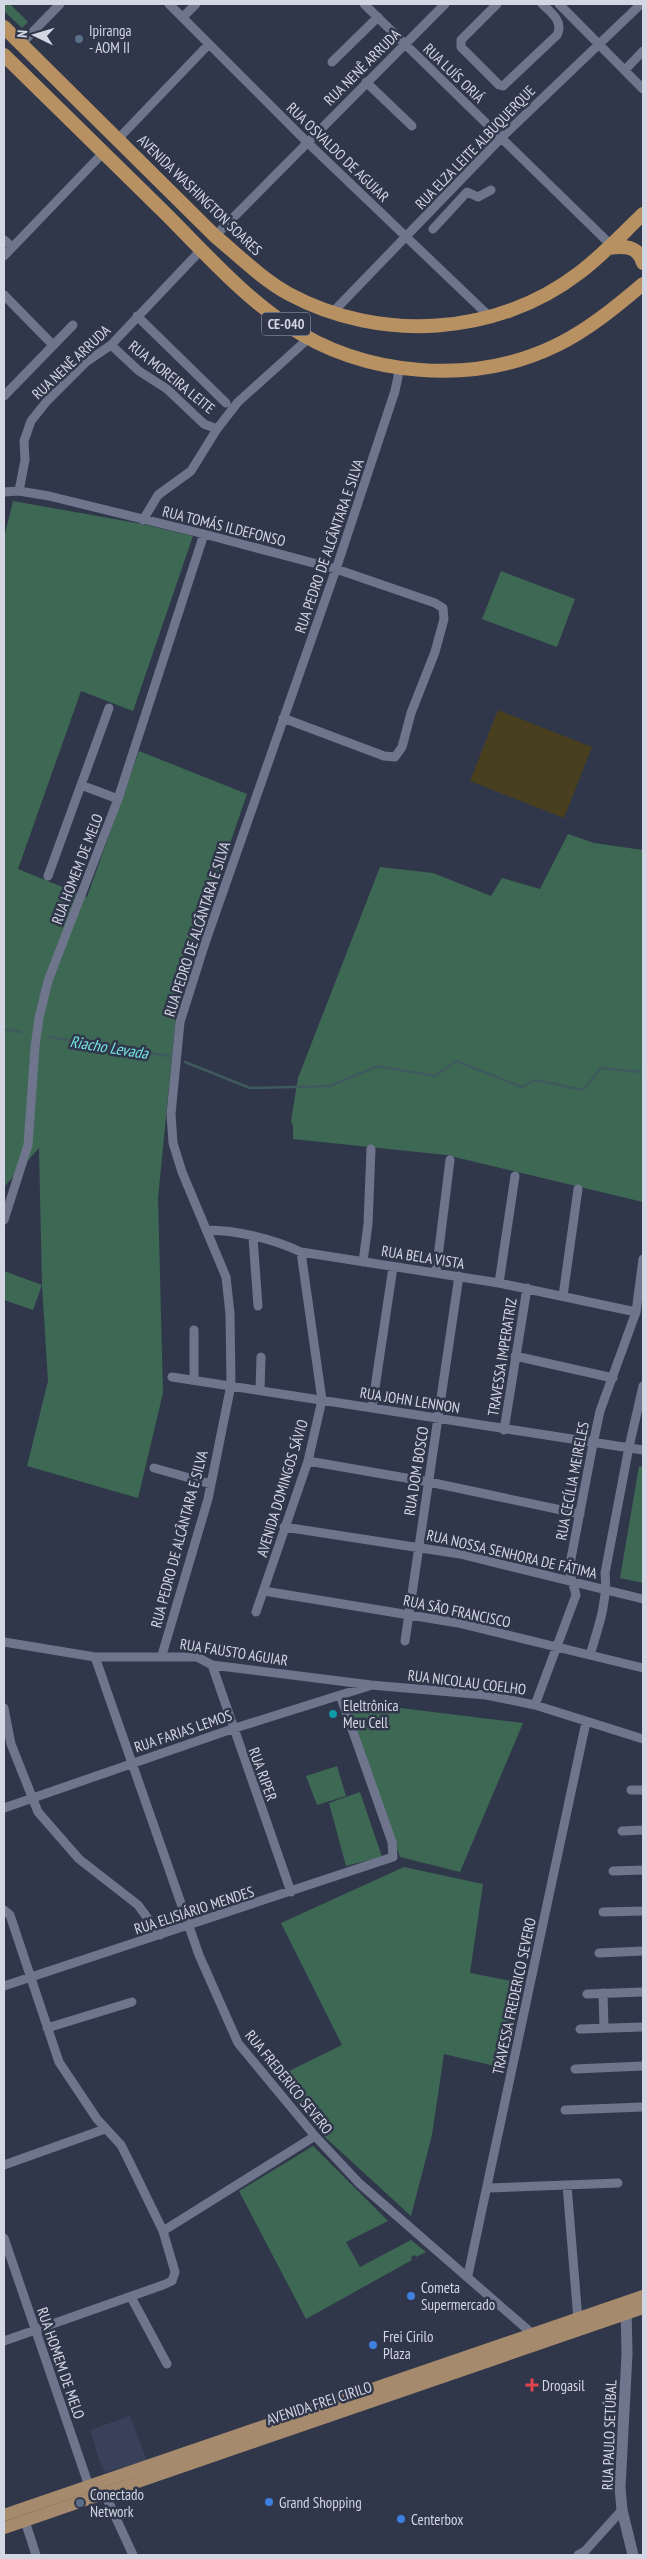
<svg xmlns="http://www.w3.org/2000/svg" width="647" height="2559" font-family="'PT Sans Narrow',sans-serif">
  <rect width="100%" height="100%" fill="#31374b"/>
  <path fill="#38405a" d="M130,2416L147,2461L106,2472L101,2466L90,2430Z"/>
  <path fill="#3d6853" d="M4,4H10L28,22L22,28L4,11Z
    M13,501L142,524L193,536L133,711L81,691L18,869L87,897L139,751L247,794L178,995L158,1198L163,1393L138,1498L27,1466L48,1381L42,1285L39,1148L4,1187V538Z
    M501,571L575,599L557,647L482,619Z
    M568,834L594,843L643,850V1202L446,1155L293,1139V1126L291,1121L298,1078L380,867L433,873L491,896L502,878L540,889Z
    M4,1271L42,1285L33,1310L4,1300Z
    M639,1466L643,1467V1583L620,1578Z
    M368,1704L523,1723L460,1872L400,1857L350,1711Z
    M337,1766L346,1796L317,1805L306,1776Z
    M360,1792L382,1857L346,1866L329,1803Z
    M404,1867L483,1884L470,1973L517,1982L503,2068L444,2054L432,2135L411,2216L326,2138L277,2077L342,2045L281,1923Z
    M313,2146L388,2221L346,2242L360,2267L411,2240L426,2252L416,2257L415,2255L411,2257L412,2260L306,2319L239,2191Z"/>
  <path fill="#483f1f" d="M498,710L592,747L564,818L470,781Z"/>
  <g fill="none" stroke-linecap="round" stroke-linejoin="round">
    <path stroke="#3f5a5e" stroke-width="2.5" d="M4,1029L21,1032
      M50,1037L169,1056
      M185,1062L250,1088L330,1086L378,1066L435,1076L456,1061L522,1087L535,1080L583,1090L601,1068L643,1072"/>
    <path stroke="#6e758c" stroke-width="9" d="M169,4L307,142L490,317
      M364,4L611,245
      M497,4L461,40V47L499,85L503,86L557,35C564,22 551,12 542,4
      M559,4L643,89
      M183,17L196,4
      M21,44L60,4
      M332,62L378,17
      M625,70L643,51
      M366,82L412,126
      M118,139L209,44
      M433,229L467,192L478,197L491,190
      M215,236L445,4
      M4,240L12,247
      M4,256L103,153
      M4,295L53,345
      M332,313L501,138L641,4
      M137,316L226,403
      M111,345L139,371L167,389L204,424L217,429
      M4,396L73,325
      M19,491L25,460L24,441L31,421L47,401L86,362L111,345L201,250
      M4,492L19,491L49,496L204,534L336,569L435,603L443,608L444,619L435,652L411,713L402,747L395,757L384,756L283,718
      M143,520L158,495L191,471L217,429L238,402L309,338
      M81,785L118,799
      M48,876L109,708
      M4,1220L28,1145L35,1047L39,1018L48,981L118,799L204,534
      M206,1230C237,1230 273,1239 301,1252L499,1283L636,1312
      M253,1238L258,1306
      M363,1262L368,1224L371,1149
      M436,1273L450,1160
      M499,1283L515,1176
      M563,1296L578,1189
      M194,1330V1380
      M515,1356L613,1378
      M172,1377L643,1450
      M260,1390L261,1357
      M372,1408L393,1267
      M504,1430L527,1288
      M308,1461L429,1482L580,1514
      M154,1468L211,1484
      M284,1527L460,1554L643,1599
      M264,1591L458,1623L643,1668
      M256,1612L308,1461L322,1400L301,1252
      M405,1641L459,1276
      M4,1642L95,1657H197L212,1665L371,1685L486,1695L535,1705L643,1739
      M162,1655L208,1499L231,1385L230,1314L226,1277L182,1172L173,1143L171,1114L180,1022L205,943L336,569L395,391L400,367
      M590,1655C598,1628 608,1602 605,1573L629,1447L643,1386
      M95,1657L199,1955L238,2043L315,2136L359,2183L536,2337
      M212,1665L291,1892
      M535,1705L576,1595L569,1569L593,1444L600,1411L636,1312L643,1259
      M4,1708L11,1744L38,1812L79,1859L138,1905L160,1935
      M631,1790H643
      M4,1808L232,1729L369,1686
      M622,1831L643,1830
      M613,1871L643,1870
      M4,1910L10,1915L59,2062L97,2119L121,2145L130,2163L163,2231L175,2272L172,2281L163,2285L4,2341
      M603,1912L643,1911
      M599,1953L643,1951
      M4,1986L393,1857L392,1842L340,1695
      M603,1993L604,2028
      M587,1994L643,1992
      M47,2028L132,2002
      M580,2029L643,2027
      M575,2069L643,2066
      M565,2110L643,2107
      M4,2165L105,2129
      M567,2185L578,2320
      M488,2188L618,2183
      M163,2231L315,2136
      M4,2238L90,2489
      M468,2275L586,1722
      M131,2297L167,2364
      M103,2490L133,2555
      M25,2521L36,2555
      M578,2555L585,2551L622,2510"/>
    <path stroke="#6e758c" stroke-width="11" d="M626,2306L627,2354L620,2488L622,2510L633,2555"/>
    <path stroke="#a68a6d" stroke-width="12" d="M4,2515L643,2296
      M4,2528L643,2308"/>
    <path stroke="#b89162" stroke-width="14" d="M4,27L215,236C239,256 262,279 289,294C380,343 497,336 579,273C602,256 622,234 643,214
      M4,55C58,108 112,161 166,214C204,252 242,295 287,325C364,377 474,386 557,345C588,330 617,306 643,284
      M608,248C624,246 638,245 643,263"/>
  </g>
  <g fill="#5c6f8a" stroke="#31374b" stroke-width="2">
    <circle cx="79" cy="39" r="5"/>
    <circle cx="80" cy="2503" r="5"/>
  </g>
  <circle fill="#0f9aa8" stroke="#31374b" stroke-width="2" cx="333" cy="1714" r="5"/>
  <g fill="#3f7fe0" stroke="#31374b" stroke-width="2">
    <circle cx="411" cy="2296" r="5"/>
    <circle cx="373" cy="2345" r="5"/>
    <circle cx="269" cy="2502" r="5"/>
    <circle cx="401" cy="2519" r="5"/>
  </g>
  <path fill="#e0444e" stroke="#31374b" stroke-width="2" d="M529.5 2377.5h5v5h5v5h-5v5h-5v-5h-5v-5h5z"/>
  <g text-anchor="middle" dominant-baseline="central" stroke-width="5" stroke-linejoin="round" paint-order="stroke">
    <rect fill="#31374b" stroke="#a2a7b5" stroke-width="1" x="262" y="312.5" width="48" height="23" rx="4"/>
    <g font-size="14" font-weight="bold" fill="#d3d7e3">
      <text x="286" y="324">CE-040</text>
    </g>
    <g font-size="15" fill="#d3d7e3" stroke="#31374b" text-anchor="start">
      <text x="89" y="30">Ipiranga<tspan x="89" dy="17">- AOM II</tspan></text>
      <text x="343" y="1705">Eleltrônica<tspan x="343" dy="17">Meu Cell</tspan></text>
      <text x="421" y="2287">Cometa<tspan x="421" dy="17">Supermercado</tspan></text>
      <text x="383" y="2336">Frei Cirilo<tspan x="383" dy="17">Plaza</tspan></text>
      <text x="542" y="2385">Drogasil</text>
      <text x="90" y="2494">Conectado<tspan x="90" dy="17">Network</tspan></text>
      <text x="279" y="2502">Grand Shopping</text>
      <text x="411" y="2519">Centerbox</text>
    </g>
    <g font-size="15" fill="#d3d7e3" stroke="#31374b">
      <text transform="translate(362 67) rotate(-45)">RUA NENÊ ARRUDA</text>
      <text transform="translate(454 73) rotate(44)">RUA LUÍS ORIÁ</text>
      <text transform="translate(475 147) rotate(-46)">RUA ELZA LEITE ALBUQUERQUE</text>
      <text transform="translate(338 152) rotate(44)">RUA OSVALDO DE AGUIAR</text>
      <text transform="translate(200 195) rotate(44)">AVENIDA WASHINGTON SOARES</text>
      <text transform="translate(71 362) rotate(-43)">RUA NENÊ ARRUDA</text>
      <text transform="translate(172 377) rotate(39)">RUA MOREIRA LEITE</text>
      <text transform="translate(224 526) rotate(14)">RUA TOMÁS ILDEFONSO</text>
      <text transform="translate(329 546) rotate(-71)">RUA PEDRO DE ALCÂNTARA E SILVA</text>
      <text transform="translate(77 869) rotate(-69)">RUA HOMEM DE MELO</text>
      <text transform="translate(197 929) rotate(-72)">RUA PEDRO DE ALCÂNTARA E SILVA</text>
      <text transform="translate(423 1257) rotate(9)">RUA BELA VISTA</text>
      <text transform="translate(502 1357) rotate(-81)">TRAVESSA IMPERATRIZ</text>
      <text transform="translate(410 1400) rotate(9)">RUA JOHN LENNON</text>
      <text transform="translate(416 1471) rotate(-81)">RUA DOM BOSCO</text>
      <text transform="translate(572 1481) rotate(-79)">RUA CECÍLIA MEIRELES</text>
      <text transform="translate(282 1488) rotate(-73)">AVENIDA DOMINGOS SÁVIO</text>
      <text transform="translate(179 1539) rotate(-75)">RUA PEDRO DE ALCÂNTARA E SILVA</text>
      <text transform="translate(512 1554) rotate(13)">RUA NOSSA SENHORA DE FÁTIMA</text>
      <text transform="translate(457 1611) rotate(12)">RUA SÃO FRANCISCO</text>
      <text transform="translate(234 1652) rotate(9)">RUA FAUSTO AGUIAR</text>
      <text transform="translate(467 1682) rotate(7)">RUA NICOLAU COELHO</text>
      <text transform="translate(183 1731) rotate(-19)">RUA FARIAS LEMOS</text>
      <text transform="translate(263 1774) rotate(70)">RUA RIPER</text>
      <text transform="translate(194 1910) rotate(-18)">RUA ELISIÁRIO MENDES</text>
      <text transform="translate(514 1996) rotate(-78)">TRAVESSA FREDERICO SEVERO</text>
      <text transform="translate(289 2082) rotate(51)">RUA FREDERICO SEVERO</text>
      <text transform="translate(61 2363) rotate(71)">RUA HOMEM DE MELO</text>
      <text transform="translate(319 2403) rotate(-18)">AVENIDA FREI CIRILO</text>
      <text transform="translate(609 2435) rotate(-88)">RUA PAULO SETÚBAL</text>
    </g>
    <g font-size="16" font-style="italic" fill="#73e3e3" stroke="#31374b">
      <text transform="translate(109 1047) rotate(9)">Riacho Levada</text>
    </g>
  </g>
  <rect width="647" height="2559" fill="none" stroke="#d3d7e3" stroke-width="10"/>
  <g transform="translate(35 35) rotate(275)" stroke="#31374b" stroke-width="4" paint-order="stroke">
  <path d="M0-4L9 19L0 12L-9 19Z" fill="#d3d7e3"/>
  <text y="-8" font-size="14" font-weight="bold" text-anchor="middle" fill="#d3d7e3">N</text>
  </g>
</svg>
